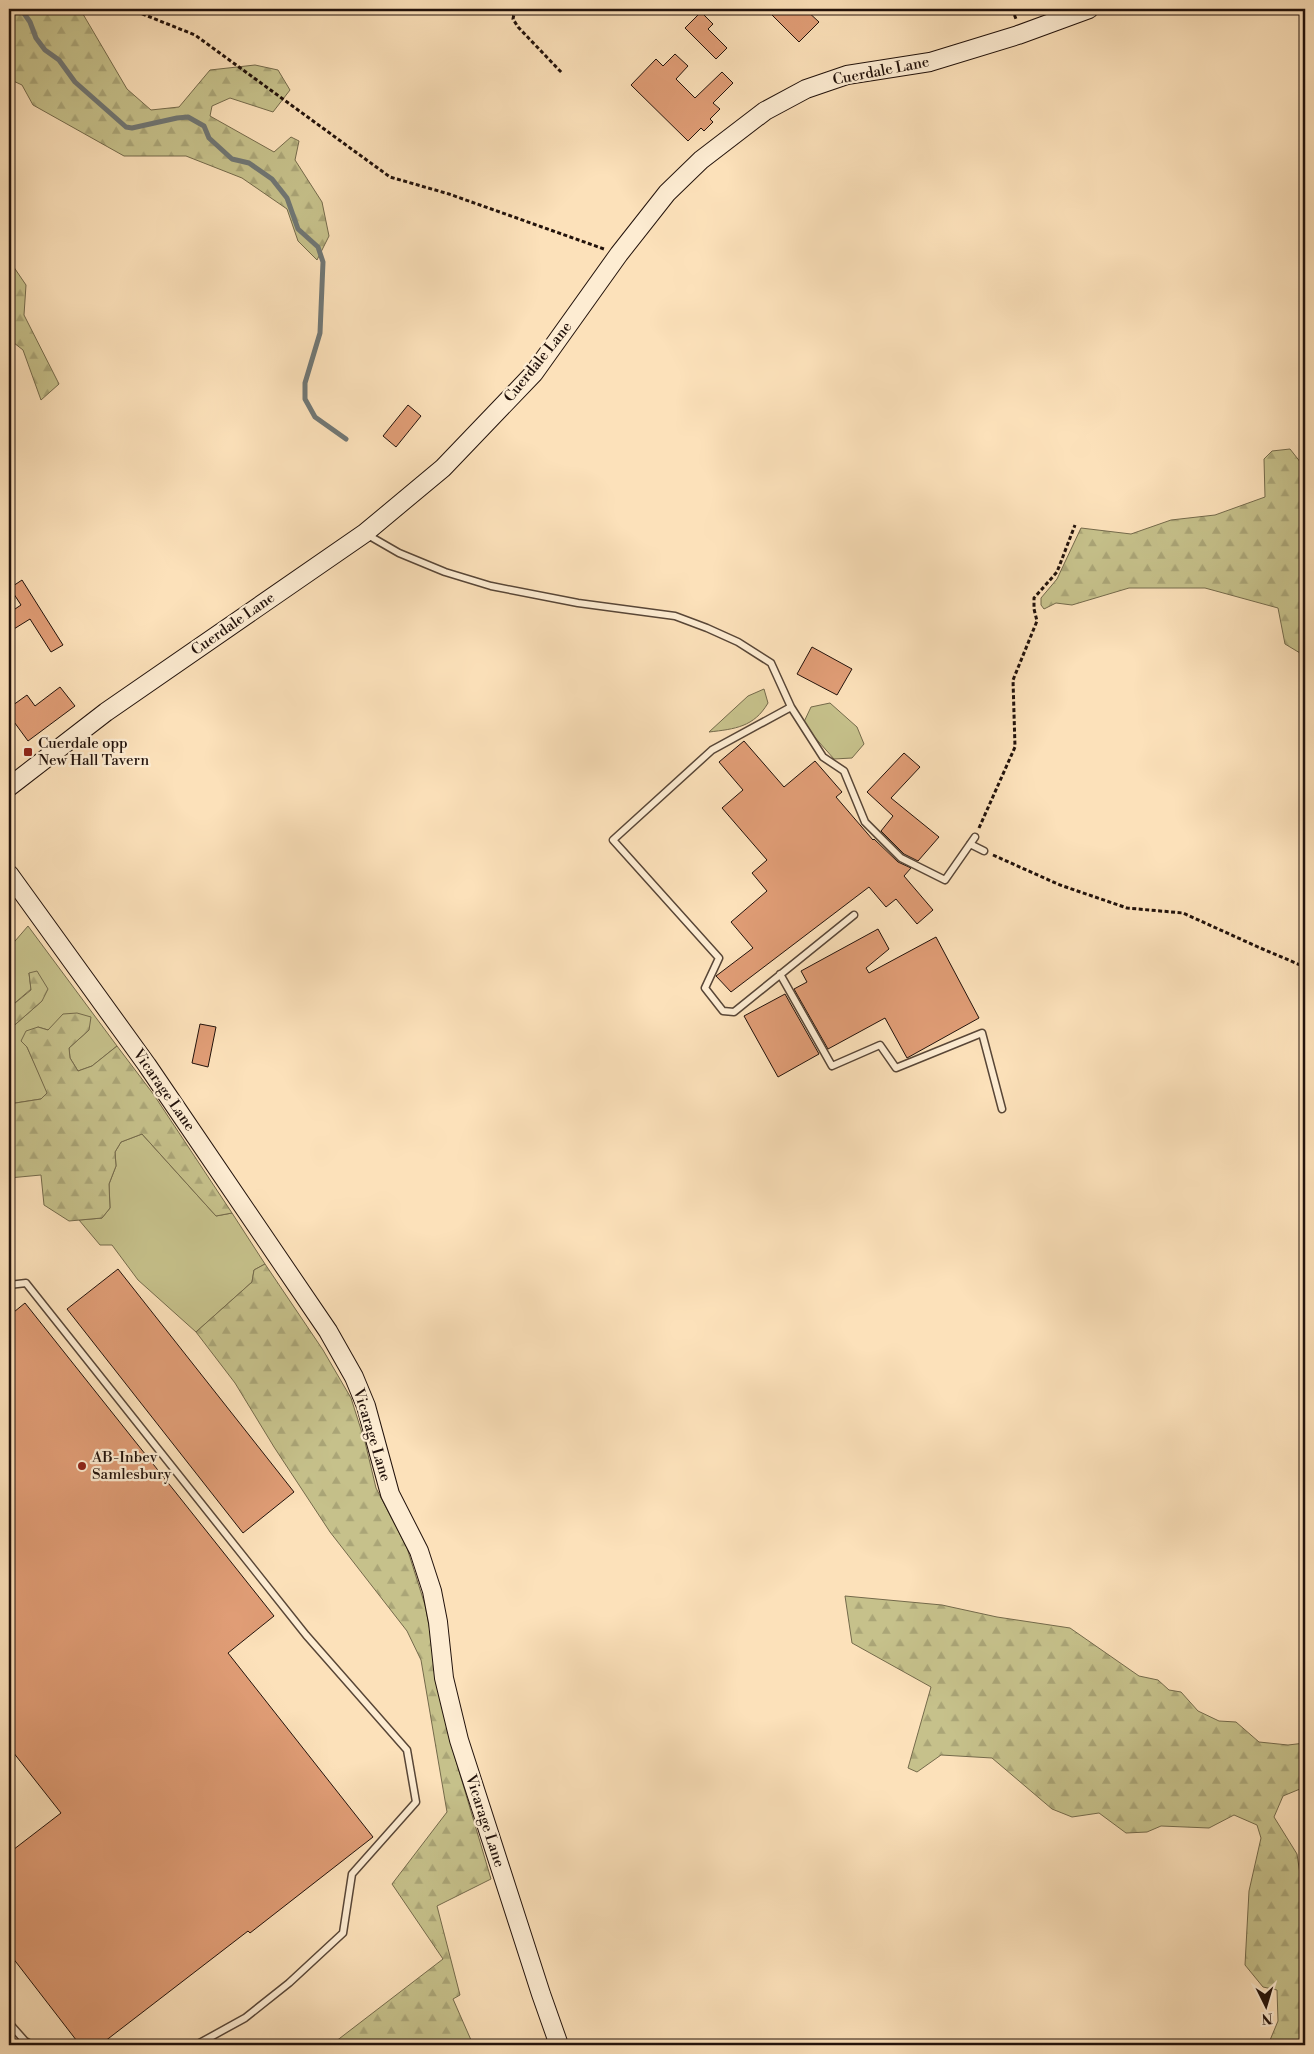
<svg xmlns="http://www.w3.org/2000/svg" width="1314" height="2054" font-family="'Libre Bodoni',serif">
  <defs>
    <pattern id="forest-firs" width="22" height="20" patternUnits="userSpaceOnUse" patternTransform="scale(1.25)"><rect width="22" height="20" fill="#c6c18b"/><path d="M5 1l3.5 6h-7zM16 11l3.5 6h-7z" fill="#aaa577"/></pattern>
  </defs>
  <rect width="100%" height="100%" fill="#fce1ba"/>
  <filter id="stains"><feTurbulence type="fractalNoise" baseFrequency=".004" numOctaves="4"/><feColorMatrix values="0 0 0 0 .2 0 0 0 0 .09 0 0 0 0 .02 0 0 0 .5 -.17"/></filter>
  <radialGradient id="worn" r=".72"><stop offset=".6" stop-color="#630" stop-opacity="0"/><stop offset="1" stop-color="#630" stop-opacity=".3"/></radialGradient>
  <path fill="#c6c18b" stroke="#746a4b" d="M764,689L768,703C754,727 735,729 709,732L748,696Z
    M830,703L857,727L864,744L852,758L834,759L803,724L811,707Z
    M28,926L117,1046L92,1066L78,1071L70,1058L69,1048L89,1030H48L38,1027L21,1041L27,1047L48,1093L41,1099L9,1104V1030L42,1001L29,973L31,989L9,1008V948Z
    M142,1134L216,1216L232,1213L265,1264L254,1270L252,1282L196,1332L138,1280L112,1245H100L79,1220L102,1218L110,1208L109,1184L116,1166L115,1152L121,1142Z"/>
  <path fill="url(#forest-firs)" stroke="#746a4b" d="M9,9H80L127,89L151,110L179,107L210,70L255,65L278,70L290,90L273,112L230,98L212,106L210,116L274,152L291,137L299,141L295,160L322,202L329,236L317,260L298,241L287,209L242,178L186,156H124L33,105L22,85L9,79Z
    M9,260L26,285L24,315L59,384L41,400L23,350L9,339Z
    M1290,449L1305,468V656L1285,644L1278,608L1205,588H1129L1072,605L1056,603L1044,609L1041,605V598L1057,579L1081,528L1131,534L1171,520L1215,515L1265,497L1264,459L1272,451Z
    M37,971L48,989L42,1001L9,1030V1008L31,990L29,973Z
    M77,1013L91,1017L89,1030L69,1048L70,1058L78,1071L92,1066L117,1046L154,1095L232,1213L216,1216L142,1134L121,1142L115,1152L116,1166L109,1184L110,1208L102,1218L69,1221L44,1205L41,1175L9,1178V1104L41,1099L47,1093L27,1047L21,1041L26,1031L38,1027L48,1030L63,1014Z
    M265,1264L323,1350L351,1398L365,1442L376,1488L407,1548L425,1605L454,1754L491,1879L437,1906L460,1995L453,1999L471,2040L465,2045H331L443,1959L392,1884L447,1812L421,1660L407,1631L330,1532L274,1447L235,1383L196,1332L252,1282L254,1270Z
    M845,1596L942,1605L997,1617L1070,1628L1139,1676L1158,1680L1169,1690L1181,1692L1198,1711L1219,1721L1236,1722L1259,1742L1288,1745L1305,1743V1796L1300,1789L1283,1796L1274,1817L1297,1854L1305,1908L1301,2045H1268L1278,2021L1277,1990L1263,1987L1245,1965L1249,1891L1261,1838L1257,1825L1234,1815L1209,1828L1161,1826L1147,1832L1126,1833L1099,1813L1072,1817L1052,1809L992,1758L941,1755L917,1772L908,1768L931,1687L852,1643Z"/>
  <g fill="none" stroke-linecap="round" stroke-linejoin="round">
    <path stroke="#707775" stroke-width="5" d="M21,9L30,22L36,38L45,50L59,60L75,82L126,127L132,128L177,118L188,117L204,126L209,138L232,159L249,163L272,179L287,198L298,229L318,247L323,262L320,333L305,383V399L315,417L346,439"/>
  </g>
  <path fill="#e09d76" stroke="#22120b" d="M766,9H805L819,22L799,42Z
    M701,12L713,24L708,29L727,48L716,59L685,28Z
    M675,54L688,66L676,79L695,98L722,72L733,83L713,103L720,109L710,119L713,122L704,131L701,128L688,141L631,85L656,59L663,66Z
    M408,405L421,416L396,447L383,436Z
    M22,580L63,645L51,652L30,619L9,632V613L21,605L10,588Z
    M812,647L852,669L837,695L797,674Z
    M60,687L75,706L28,741L9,715V708L27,695L35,706Z
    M744,741L784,787L815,761L842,792L836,797L873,840L874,839L898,862L911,868L904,876L933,910L917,924L896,899L886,907L869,887L731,992L716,976L753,948L731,922L767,891L752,873L767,860L722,808L743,790L719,762Z
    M904,753L920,767L891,798L939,837L918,861L904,854L881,831L893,816L867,792Z
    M878,929L889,949L866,968L869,973L936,937L979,1018L907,1058L885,1018L828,1049L794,989L807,982L801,971Z
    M785,994L819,1054L778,1077L744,1016Z
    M200,1024L216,1027L208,1067L192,1063Z
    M118,1269L294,1492L243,1533L67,1309Z
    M25,1303L274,1616L228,1653L373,1837L250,1933L248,1931L100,2045H80L9,1953V1853L61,1813L9,1747V1316Z"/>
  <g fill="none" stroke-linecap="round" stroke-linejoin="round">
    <g stroke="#584637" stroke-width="9">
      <path id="lane" d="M366,534L399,553L445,572L491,586L578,603L675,616L707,628L738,642L771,663L791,707L712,750L613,840L719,958L705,988L723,1011L734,1012L854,915
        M791,707L823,757L844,771L865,822L901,858L945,880L975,837
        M970,844L984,851
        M780,974L832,1066L880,1045L896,1068L982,1033L1002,1109
        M9,1285L26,1283L306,1635L407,1750L416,1802L352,1874L343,1933L289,1983L245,2018L196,2045
        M9,2023L25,2041L32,2045"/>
    </g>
    <g stroke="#22120b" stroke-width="20">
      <path id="secondary" d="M9,787L106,712L365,533L443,468L534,373L619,254L667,193L701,160L765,111L806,89L847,75L930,62L1018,35L1089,9
        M9,874L147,1065L328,1331L354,1377L366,1406L390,1494L419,1551L432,1591L438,1622L444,1678L459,1740L541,1994L559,2045"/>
    </g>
    <path stroke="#22120b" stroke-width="3" stroke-dasharray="4 2.5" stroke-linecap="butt" d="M130,9L195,35L390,177L449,194L604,249
      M515,9L513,19L518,27L562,73
      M1012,9L1016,19
      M979,828L1015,747L1013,680L1037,621L1034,609V598L1057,572L1075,525
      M993,855L1060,885L1127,908L1183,913L1258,947L1305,967"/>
    <use href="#lane" stroke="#fdecd2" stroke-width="6"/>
    <use href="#secondary" stroke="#fdecd2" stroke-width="18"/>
  </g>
  <g fill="#8f2418" stroke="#fdecd2" stroke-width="2">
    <rect x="23" y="747" width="10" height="10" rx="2.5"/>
    <circle cx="82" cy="1466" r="5"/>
  </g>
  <g text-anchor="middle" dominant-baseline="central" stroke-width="4.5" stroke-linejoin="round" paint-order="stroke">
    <g font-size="15" fill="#22120b" stroke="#fdecd2">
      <text transform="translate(881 71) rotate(-11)">Cuerdale Lane</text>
      <text transform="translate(538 362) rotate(-51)">Cuerdale Lane</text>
      <text transform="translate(233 624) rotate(-35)">Cuerdale Lane</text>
      <text transform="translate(164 1090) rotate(55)">Vicarage Lane</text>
      <text transform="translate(372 1435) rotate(73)">Vicarage Lane</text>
      <text transform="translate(485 1821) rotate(72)">Vicarage Lane</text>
    </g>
    <g font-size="15" fill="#22120b" stroke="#fdecd2" text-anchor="start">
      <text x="38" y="743">Cuerdale opp<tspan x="38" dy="17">New Hall Tavern</tspan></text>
      <text x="92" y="1457">AB-Inbev<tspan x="92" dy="17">Samlesbury</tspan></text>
    </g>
  </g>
  <rect width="1314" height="2054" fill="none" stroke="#fce1ba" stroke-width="30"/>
  <rect x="10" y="10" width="1294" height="2034" fill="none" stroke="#22120b" stroke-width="2.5"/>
  <rect x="15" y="15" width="1284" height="2024" fill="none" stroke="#22120b"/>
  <g transform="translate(1266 2006) rotate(175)" stroke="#fdecd2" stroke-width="4" paint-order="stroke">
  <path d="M0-4L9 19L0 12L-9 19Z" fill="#22120b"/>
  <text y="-8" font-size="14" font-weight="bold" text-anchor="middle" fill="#22120b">N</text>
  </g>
  <rect width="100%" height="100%" filter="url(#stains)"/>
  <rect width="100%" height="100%" fill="url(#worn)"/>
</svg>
